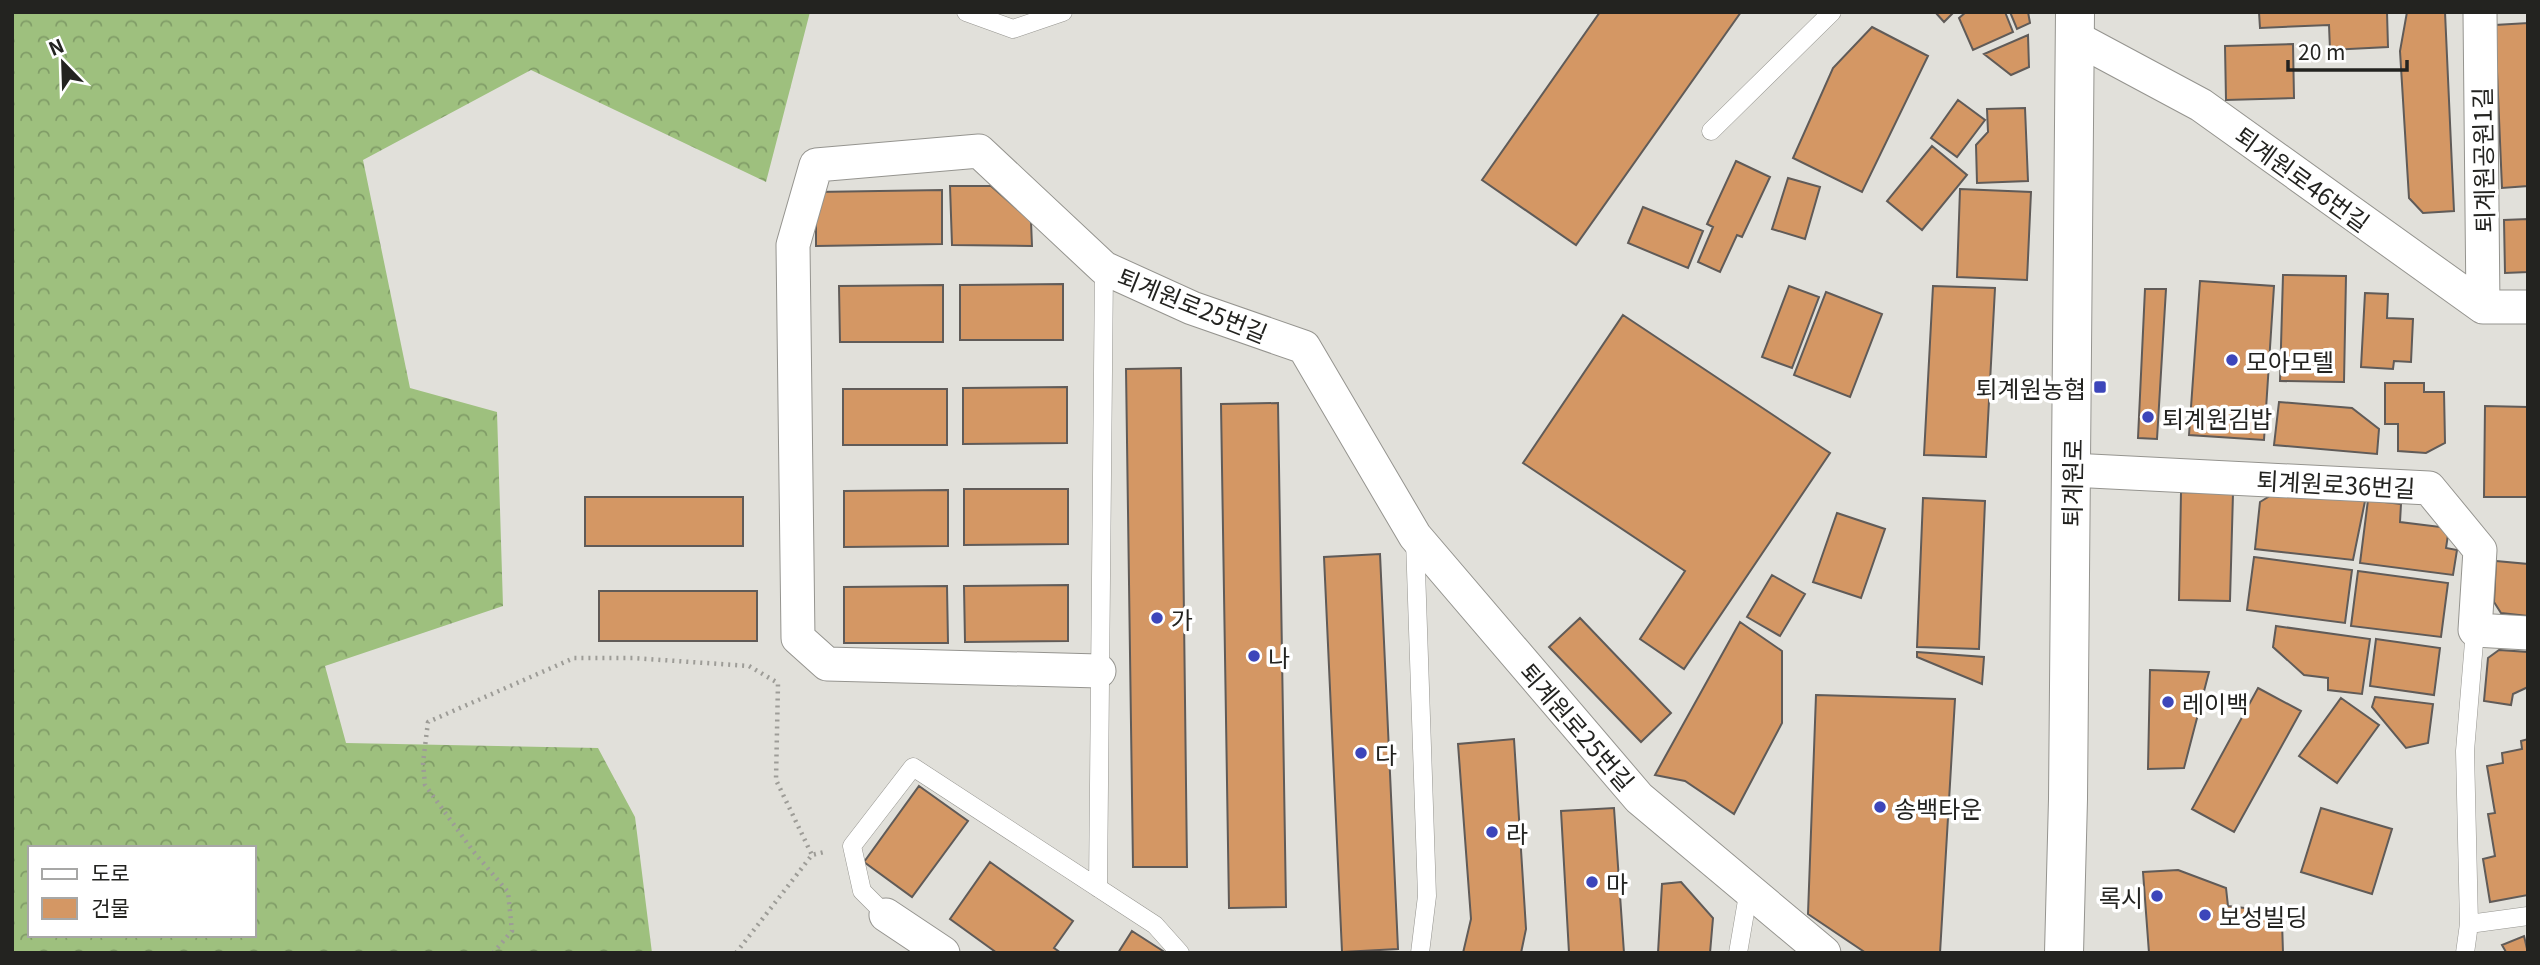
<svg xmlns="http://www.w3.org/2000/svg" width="2540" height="965" font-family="Georgia,'Noto Sans KR',serif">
  <defs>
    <pattern id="forest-crowns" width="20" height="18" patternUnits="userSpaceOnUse" patternTransform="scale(1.75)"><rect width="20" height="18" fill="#9ec07e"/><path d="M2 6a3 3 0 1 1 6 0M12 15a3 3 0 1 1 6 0" fill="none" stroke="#809c67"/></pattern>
  </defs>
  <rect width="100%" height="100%" fill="#e1e0da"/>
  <path fill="url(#forest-crowns)" fill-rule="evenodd" d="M12,12H810L766,182L531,70L363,160L410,388L497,412L503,606L325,666L346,743L598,748L635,817L652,953H12ZM30,848H254V935H30Z"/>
  <path fill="#d49764" stroke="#605b58" stroke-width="2" d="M1600,12H1741L1576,245L1482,180Z
    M1935,12H1954L1944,22Z
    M1966,12H2005L2013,32L1973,50L1959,18Z
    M2010,12H2028L2030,23L2017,29Z
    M2259,12H2387L2388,47L2330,50L2329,25L2260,28Z
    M2407,12H2445L2454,211L2423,213L2409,198L2400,51Z
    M2528,23V186L2502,188L2495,25Z
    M1872,27L1928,56L1862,192L1793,158L1833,68Z
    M2028,35L2029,67L2011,75L1984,54Z
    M2293,44L2294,98L2226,100L2225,46Z
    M1958,100L1985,120L1957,157L1931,138Z
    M2025,108L2028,181L1977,183L1976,145L1988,132L1987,109Z
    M1932,146L1967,175L1922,230L1887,201Z
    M1736,161L1770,177L1742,237L1737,235L1720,272L1698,262L1713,227L1707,224Z
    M1788,178L1820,187L1805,239L1772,229Z
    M950,186H991L1031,221L1032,246L952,245Z
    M1960,189L2031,192L2027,280L1957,277Z
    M942,190V244L816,246V192Z
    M1643,207L1703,231L1688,268L1628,243Z
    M2528,219V272L2505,273L2504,220Z
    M2283,275L2346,276L2344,382L2280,381Z
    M2200,281L2274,286L2264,440L2189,435Z
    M1063,284V340H960V285Z
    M943,285V342H840L839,286Z
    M1789,286L1819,297L1792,368L1762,357Z
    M1933,286L1995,288L1986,457L1924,455Z
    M2145,289H2166L2157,439L2138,438Z
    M1826,292L1882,314L1850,397L1794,375Z
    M2365,293L2388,294L2387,318L2413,319L2411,362L2394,361L2393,369L2361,367Z
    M1623,315L1830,453L1684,669L1640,639L1685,571L1523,463Z
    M1181,368L1187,867H1133L1126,369Z
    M2385,383H2424V392H2444L2445,443L2426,453L2398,451V424H2385Z
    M1067,387V443L963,444V388Z
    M843,389H947V445H843Z
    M2279,402L2352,408L2379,429L2377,454L2274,445Z
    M1278,403L1286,907L1229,908L1221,404Z
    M2485,406L2528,407V497H2484Z
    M964,489H1068V544L964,545Z
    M948,490V546L844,547V491Z
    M2278,491L2365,501L2353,560L2255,549L2260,502Z
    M2181,492L2233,493L2230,601L2179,600Z
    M585,497H743V546H585Z
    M1923,498L1985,501L1979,649L1917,647Z
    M2368,500L2401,504L2400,522L2449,528L2446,548L2457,550L2453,575L2360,563Z
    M1837,513L1885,529L1861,598L1813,582Z
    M1380,554L1398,949L1342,952L1324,557Z
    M2254,557L2352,570L2345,623L2247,610Z
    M2496,561L2528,564V616L2501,613L2494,602Z
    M2358,571L2448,583L2441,637L2351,626Z
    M1772,575L1805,594L1780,636L1747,617Z
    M1068,585V641L965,642L964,586Z
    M947,586L948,643H844V587Z
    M599,591H757V641H599Z
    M1580,618L1671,713L1641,742L1549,647Z
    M1740,622L1782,651V723L1734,814L1685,781L1655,775Z
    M2276,626L2370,639L2362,694L2328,690V678L2304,675L2273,647Z
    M2376,639L2440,648L2434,695L2370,686Z
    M2499,650L2528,652V687L2513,694L2511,705L2484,701L2488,658Z
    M1917,652L1984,657L1982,684L1917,657Z
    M2150,670L2209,672L2184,768L2148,769Z
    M2258,688L2301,711L2234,832L2192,809Z
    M1816,695L1955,699L1940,953H1866L1808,914Z
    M2375,697L2433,704L2428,743L2406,748L2372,707Z
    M2341,698L2379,725L2337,783L2299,756Z
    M1514,739L1526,929L1521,953H1463L1471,919L1458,744Z
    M2528,739V895L2490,902L2483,859L2495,856L2488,814L2495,813L2487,766L2503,763L2502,753L2522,749L2521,741Z
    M919,786L968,821L912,897L864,862Z
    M1614,808L1624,953H1569L1561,811Z
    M2321,808L2392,829L2372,894L2301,872Z
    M990,862L1073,921L1054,948L1061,953H997L950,919Z
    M2178,870L2226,888L2228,906L2245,908L2282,921L2283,953H2149L2143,872Z
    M1681,882L1713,918L1710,953H1658L1662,884Z
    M1132,931L1166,953H1118Z
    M2524,936L2528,953H2504L2506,952L2502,945Z"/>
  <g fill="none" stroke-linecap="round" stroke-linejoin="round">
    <g stroke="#95948f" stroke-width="19">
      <path id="service" d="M966,12L1013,29L1063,12
        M1711,131L1832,12
        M1415,540L1427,896L1420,953
        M1098,888L1104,268
        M886,915L862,891L852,846L913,767L1155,925L1180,953
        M2469,924L2528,916
        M1738,953L1749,889
        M2465,953L2469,924L2465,751L2475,630"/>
    </g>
    <g stroke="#95948f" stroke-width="35">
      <path id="minor" d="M2480,12L2483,307
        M2076,38L2201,105L2483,307H2528
        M2071,470L2429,488L2480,550L2475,630L2528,633
        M1099,671L827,664L798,638L793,245L816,165L979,151L1104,268L1192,308L1304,347L1415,536L1639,798L1824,953
        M886,915L943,953"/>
    </g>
    <g stroke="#95948f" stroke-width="40">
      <path id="tertiary" d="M2064,953L2068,799L2075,12"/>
    </g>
    <path stroke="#9d9c97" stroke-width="4.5" stroke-dasharray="2 5" stroke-linecap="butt" d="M493,953L512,931L508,892L473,851L425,785L423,763L428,722L574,658H633L749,666L778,683L776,780L812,855
      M736,953L812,855L824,852"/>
    <use href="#service" stroke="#fff" stroke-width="18"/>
    <use href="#minor" stroke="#fff" stroke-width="33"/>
    <use href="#tertiary" stroke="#fff" stroke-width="38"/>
  </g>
  <g fill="#3d46ba" stroke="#fff" stroke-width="2.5">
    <circle cx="2232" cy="360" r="7"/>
    <rect x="2093" y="380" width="14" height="14" rx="3.5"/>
    <circle cx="2148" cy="417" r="7"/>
    <circle cx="1157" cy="618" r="7"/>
    <circle cx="1254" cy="656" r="7"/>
    <circle cx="2168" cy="702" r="7"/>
    <circle cx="1361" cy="753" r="7"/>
    <circle cx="1880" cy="807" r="7"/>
    <circle cx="1492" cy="832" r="7"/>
    <circle cx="1592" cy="882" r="7"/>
    <circle cx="2157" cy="896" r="7"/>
    <circle cx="2205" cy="915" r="7"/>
  </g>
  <g text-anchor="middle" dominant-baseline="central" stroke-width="7" stroke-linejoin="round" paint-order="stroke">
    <g font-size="24" fill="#232320" stroke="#fff">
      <text transform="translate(2482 160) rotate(-91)">퇴계원공원1길</text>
      <text transform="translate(2303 178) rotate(36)">퇴계원로46번길</text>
      <text transform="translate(1193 304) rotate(22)">퇴계원로25번길</text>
      <text transform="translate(2071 483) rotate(-89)">퇴계원로</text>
      <text transform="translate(2336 483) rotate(3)">퇴계원로36번길</text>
      <text transform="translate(1578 726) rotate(49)">퇴계원로25번길</text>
    </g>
    <g font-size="24" fill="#232320" stroke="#fff" text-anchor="start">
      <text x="2246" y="360">모아모텔</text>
      <text x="2086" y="387" text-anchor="end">퇴계원농협</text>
      <text x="2162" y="417">퇴계원김밥</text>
      <text x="1171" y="618">가</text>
      <text x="1268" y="656">나</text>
      <text x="2182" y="702">레이백</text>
      <text x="1375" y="753">다</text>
      <text x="1894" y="807">송백타운</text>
      <text x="1506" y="832">라</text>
      <text x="1606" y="882">마</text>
      <text x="2143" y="896" text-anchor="end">록시</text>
      <text x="2219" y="915">보성빌딩</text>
    </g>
  </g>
  <rect width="2540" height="965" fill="none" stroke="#232320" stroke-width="28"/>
  <rect x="28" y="846" width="228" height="91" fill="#ffffff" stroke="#a7a7a6" stroke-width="2"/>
  <rect x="42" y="869" width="35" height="10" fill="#ffffff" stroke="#a7a7a6" stroke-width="2"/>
  <text x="91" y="881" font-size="21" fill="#232320">도로</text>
  <rect x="42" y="898" width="35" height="21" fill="#d49764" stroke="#a7a7a6" stroke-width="2"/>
  <text x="91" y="916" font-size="21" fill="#232320">건물</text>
  <g transform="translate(63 63) rotate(337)" stroke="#ffffff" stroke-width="5" paint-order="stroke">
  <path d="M0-5L12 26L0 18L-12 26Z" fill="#232320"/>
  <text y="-10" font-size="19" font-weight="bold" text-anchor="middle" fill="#232320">N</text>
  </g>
  <path d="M2288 60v10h119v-10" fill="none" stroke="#232320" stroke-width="3.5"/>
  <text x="2298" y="60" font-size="21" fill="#232320" stroke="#ffffff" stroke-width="5" paint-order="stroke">20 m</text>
</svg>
